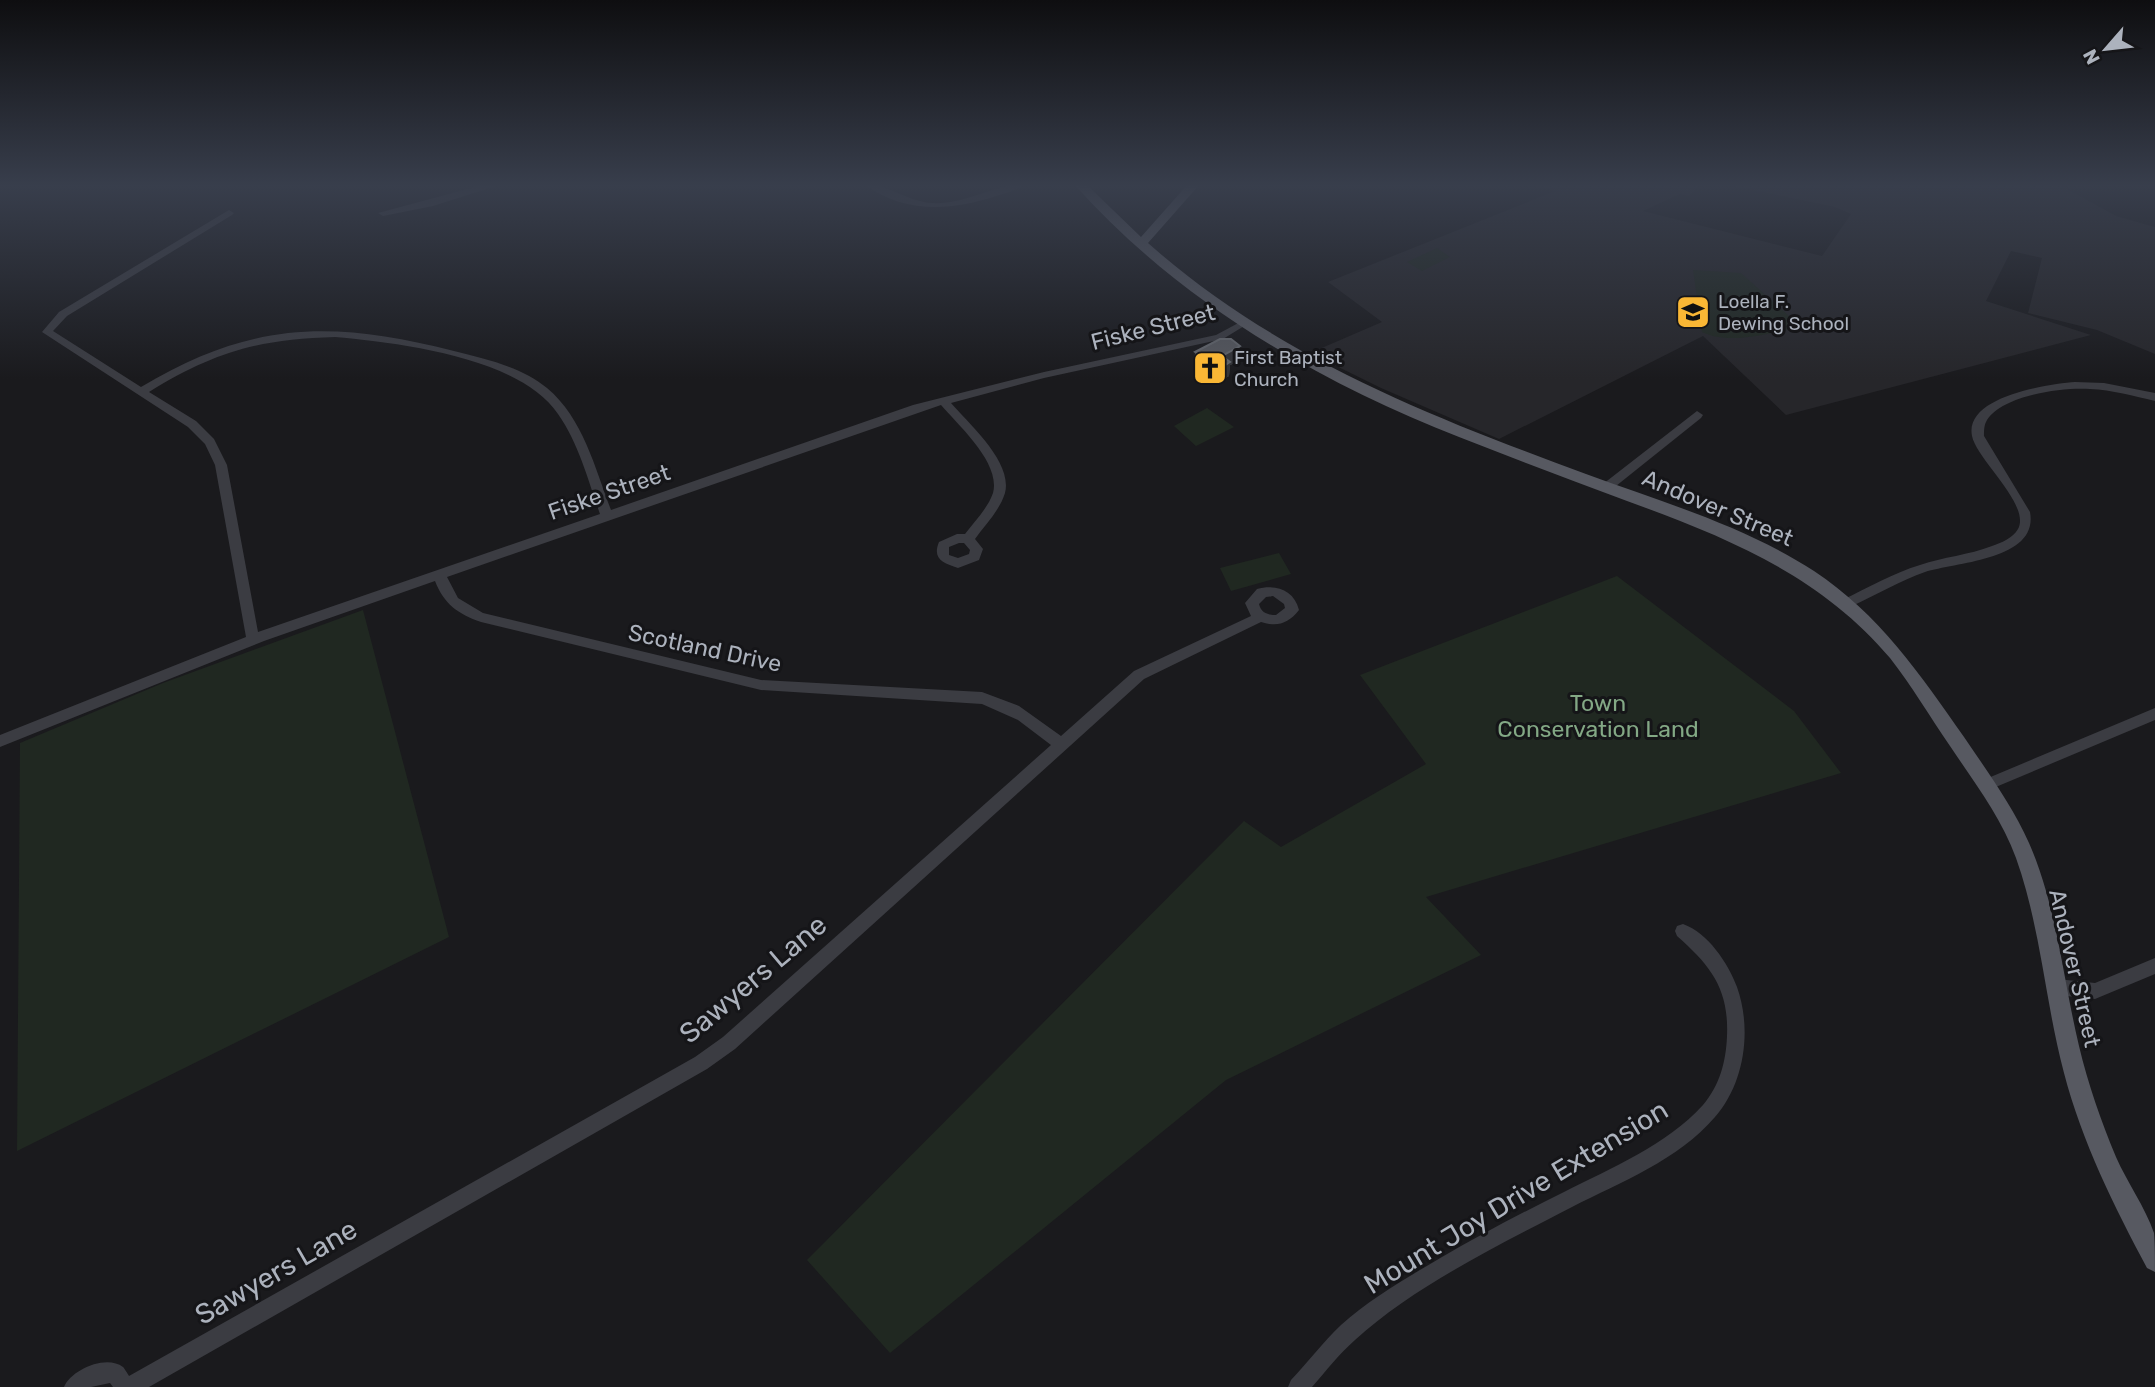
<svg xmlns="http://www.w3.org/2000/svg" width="2155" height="1387" font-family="Rubik,sans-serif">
  <rect width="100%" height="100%" fill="#1a1a1d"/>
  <path fill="#26262a" d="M1530,184H1700L1689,196L1680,194L1643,211L1822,256L1851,214L1835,207L1724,184H2058L2116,216L2155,227V354L2097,330L2028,313L2042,258L2011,251L1986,301L2091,335L1786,415L1703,336L1499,439L1381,388L1310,353L1382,322L1328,282L1555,191Z"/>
  <path fill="#202821" d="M1437,248L1450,257L1422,271L1407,262Z
    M1693,270L1741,273L1798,324L1793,329C1764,334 1729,345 1702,332Z
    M1207,408L1234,427L1196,446L1174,426Z
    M1279,553L1291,574L1231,591L1220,568Z
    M1617,576L1794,711L1841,773L1426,897L1481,955L1226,1080L890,1353L807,1260L1244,821L1281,847L1426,764L1360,675Z
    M363,610L449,937L17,1151L20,743L163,683Z"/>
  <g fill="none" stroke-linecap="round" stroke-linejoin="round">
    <path fill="#3b3c42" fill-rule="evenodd" d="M486,184H502L433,206L383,216L378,213Z
      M864,184C887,184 907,201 931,203C965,205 994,184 1026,184C1017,190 1006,193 996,196C951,211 904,214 864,184Z
      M229,210L234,213L232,215L67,316L53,331L141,387C251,321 332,320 454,351C486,359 522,367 547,388C583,418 595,468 611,510L913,405L1044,372L1216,335L1244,320L1249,323L1223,339L1044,378L951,403C969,424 1013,462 1005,493C1000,510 985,525 975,539L983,549L979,560L958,568C943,563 932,559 939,542L957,534H965C974,522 988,508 993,493C1001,463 959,426 941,405L447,577L458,598L483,613L761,680L982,692L1019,706L1061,736L1134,671L1251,616L1245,603L1257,589C1276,584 1294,590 1299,610C1288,624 1277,627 1261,622L1144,679L735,1049L707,1069L149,1387H113L110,1383L91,1387H64C71,1370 106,1354 123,1367C124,1368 128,1374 129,1376L695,1057L723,1037L1051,745L1018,720L982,704L761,690L481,622C458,614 444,604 435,581L264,641L0,747V735L246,637L215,465L205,444L188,427L42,332L59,312ZM335,337C400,343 519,357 558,414C579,444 588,480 600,514L258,632L227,465L214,439L196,421L149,392C214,352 259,339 335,337ZM959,543H964L970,550L969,554L958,558L949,555V547ZM1273,596L1284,604L1285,608L1276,615C1268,615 1261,613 1259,604L1266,597Z
      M2075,382L2104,383L2155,393V401C2134,396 2112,390 2090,389C2063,387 2003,395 1987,420C1984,425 1984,430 1984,436L2030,512C2039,560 1957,562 1925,572C1900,581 1876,595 1852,606H1842L1840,603L1842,600C1868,588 1893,573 1920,565C1943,557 1969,555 1992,546C2001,543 2013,538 2018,529C2031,505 1977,460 1972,436C1964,396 2049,384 2075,382Z
      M1697,411L1703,415L1701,418L1611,490H1603L1601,487L1603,484Z
      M2155,708V720L1991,789L1986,791L1981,789L1979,785L1981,781Z
      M1683,924C1708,933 1728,963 1737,987C1752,1029 1745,1083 1715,1117C1678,1160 1621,1182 1572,1207C1501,1244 1414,1286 1355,1340C1339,1354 1326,1371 1312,1387H1288L1291,1380C1308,1362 1323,1342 1341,1325C1371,1298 1408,1277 1442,1257C1482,1234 1523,1212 1564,1192C1611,1168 1667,1145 1703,1105C1720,1085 1726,1061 1727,1036C1729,989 1711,966 1677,936L1675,931L1677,926Z
      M2155,958V974L2095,999L2057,995L2051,993L2049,987L2051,981L2057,979L2095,983Z"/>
    <path fill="#575961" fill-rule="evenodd" d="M1074,184H1086L1141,237L1188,184H1200L1148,243C1275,356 1429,416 1586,474C1662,502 1745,526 1814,571C1879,614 1920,674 1964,737C1987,771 2012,805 2029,843C2057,907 2063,979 2079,1046C2088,1084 2101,1121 2116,1157C2127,1182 2145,1207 2154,1233C2155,1244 2155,1260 2155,1272L2147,1268C2114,1206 2082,1142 2064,1073C2045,1002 2041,928 2016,858C2001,817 1974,782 1950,746C1930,717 1912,686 1890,658C1820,575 1726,537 1627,501C1571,480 1515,459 1459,437C1316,381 1177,300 1074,184Z"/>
  </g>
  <path fill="#4b4d52" d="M1240,346L1239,361L1230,365L1229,376L1217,383L1194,367L1195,352Z"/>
  <path fill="#333438" d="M1240,346L1239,361L1230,365L1229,376L1217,383L1219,369L1222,356Z"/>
  <path fill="#56585e" stroke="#63666c" stroke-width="2" d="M1220,339H1231L1240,346L1222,356L1230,362L1219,369L1195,352Z"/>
  <linearGradient id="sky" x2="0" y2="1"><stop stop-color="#0e0e10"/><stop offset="0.49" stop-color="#383e4c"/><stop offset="1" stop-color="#383e4c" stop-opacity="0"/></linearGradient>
  <rect width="2155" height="379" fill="url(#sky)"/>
  <defs>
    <g id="school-square" transform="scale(1.75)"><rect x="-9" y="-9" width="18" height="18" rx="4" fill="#fab735" stroke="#151518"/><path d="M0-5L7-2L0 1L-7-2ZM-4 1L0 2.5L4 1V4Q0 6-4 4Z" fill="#111"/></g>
    <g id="church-square" transform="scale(1.75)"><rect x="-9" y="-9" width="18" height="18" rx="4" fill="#fab735" stroke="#151518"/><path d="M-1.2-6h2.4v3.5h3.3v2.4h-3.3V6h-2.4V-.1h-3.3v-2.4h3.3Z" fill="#111"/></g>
  </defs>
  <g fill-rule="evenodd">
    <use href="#school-square" x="1693" y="312"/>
    <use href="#church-square" x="1210" y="368"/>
  </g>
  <g text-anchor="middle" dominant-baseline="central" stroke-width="6" stroke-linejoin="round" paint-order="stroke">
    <g font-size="19" fill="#acb2bd" stroke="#151518" text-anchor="start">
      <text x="1718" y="301">Loella F.<tspan x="1718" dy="22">Dewing School</tspan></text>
      <text x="1234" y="357">First Baptist<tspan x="1234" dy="22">Church</tspan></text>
    </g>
    <g font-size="23" fill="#acb2bd" stroke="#151518">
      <text transform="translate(1153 327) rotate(-14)">Fiske Street</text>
      <text transform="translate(609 492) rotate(-19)">Fiske Street</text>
      <text transform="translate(1718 508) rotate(23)">Andover Street</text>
      <text transform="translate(705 648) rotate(12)">Scotland Drive</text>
      <text transform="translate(2075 968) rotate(77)">Andover Street</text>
    </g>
    <g font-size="23" fill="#83a885" stroke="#151518">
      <text x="1598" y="703">Town<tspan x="1598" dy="26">Conservation Land</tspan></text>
    </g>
    <g font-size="28" fill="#acb2bd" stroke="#151518">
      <text transform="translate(753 979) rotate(-40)">Sawyers Lane</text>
      <text transform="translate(1516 1197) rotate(-31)">Mount Joy Drive Extension</text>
      <text transform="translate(276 1272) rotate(-30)">Sawyers Lane</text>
    </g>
  </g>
  <g transform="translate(2106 49) rotate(242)" stroke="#151518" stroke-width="5" paint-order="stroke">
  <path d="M0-5L12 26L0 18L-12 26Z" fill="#acb2bd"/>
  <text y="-10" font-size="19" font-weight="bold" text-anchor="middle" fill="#acb2bd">N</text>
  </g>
</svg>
